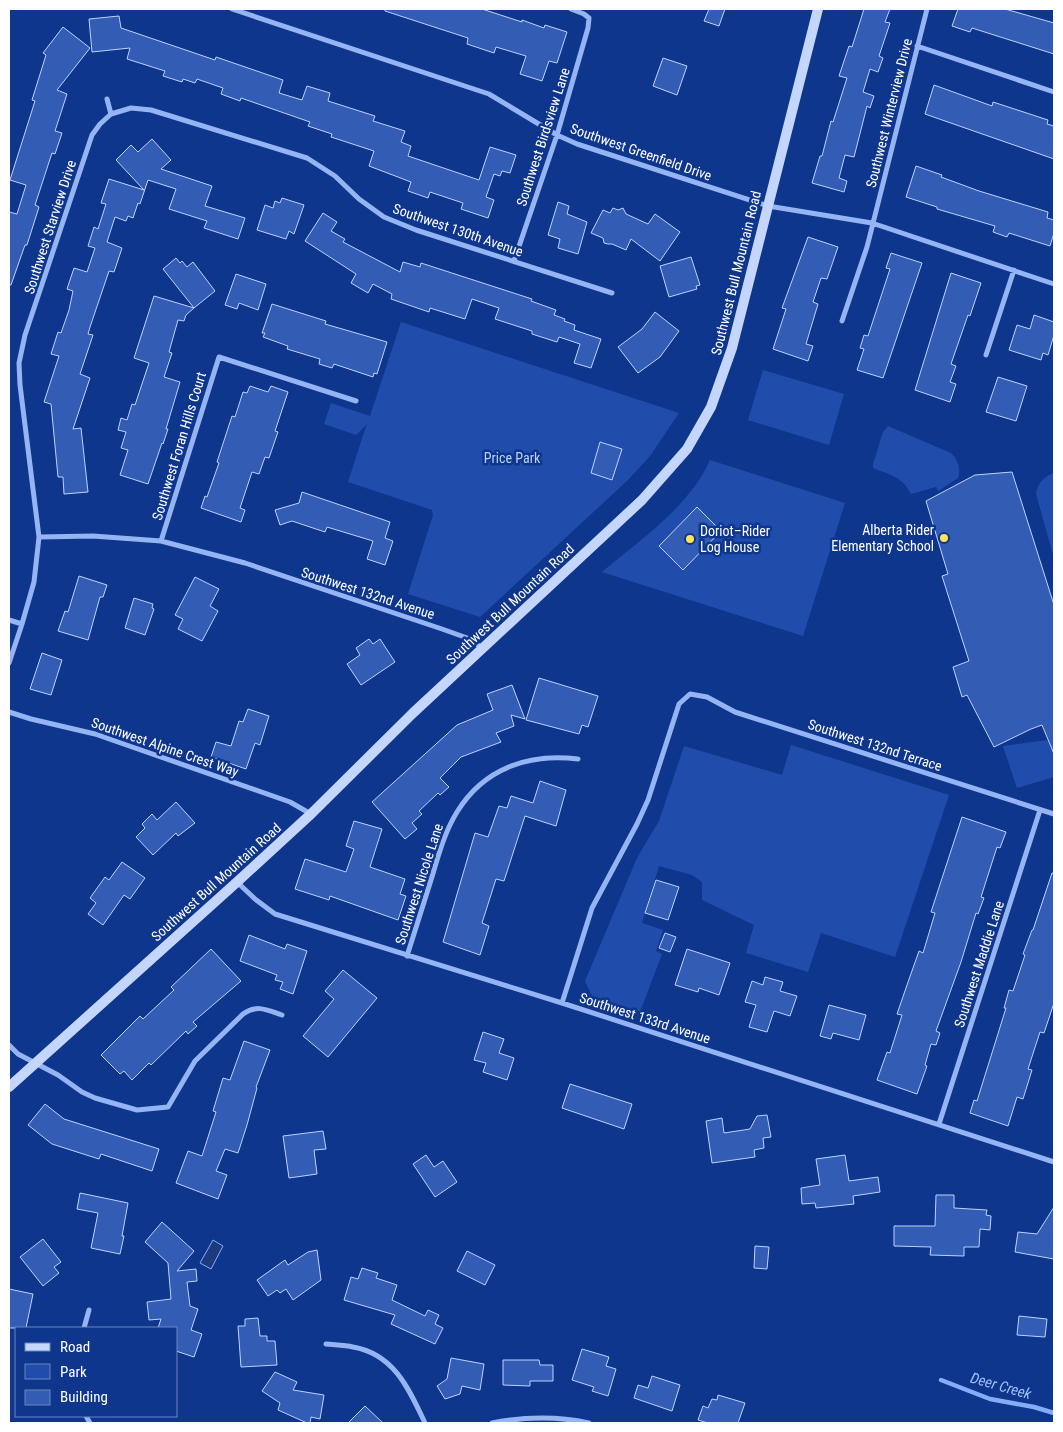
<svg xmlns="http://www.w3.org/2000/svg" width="1063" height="1432" font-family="'Roboto Condensed',sans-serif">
  <rect width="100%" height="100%" fill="#0f368d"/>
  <path fill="#204dac" d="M401,322L679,413L650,456L628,480L480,617L408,594L433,515L432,510L348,482L368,420L366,425L356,435L324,424L331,403L370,416Z
    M763,370L844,394L829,445L748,420Z
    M888,426L951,453C958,460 961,469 958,478L938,491L936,487L911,494C902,476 890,475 873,468V464L883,432Z
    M710,460L845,503L803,636L602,572C640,540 690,506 710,460Z
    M1054,473V558L1036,494C1038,483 1043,477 1054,473Z
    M1047,740L1050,745H1054V777L1017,788L1003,746Z
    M791,745L949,795L895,957L821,933L808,972L746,953L754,925L702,900V882L692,875L659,866L642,923L663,930L656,951L662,954L640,1012L592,996L585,981L637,858L659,821L684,746L782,775Z"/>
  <path fill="#1d3b7c" stroke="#86acf7" d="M213,1240L223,1246L211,1269L200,1263Z"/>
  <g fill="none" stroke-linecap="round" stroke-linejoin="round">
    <path stroke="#86acf7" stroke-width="4.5" d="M941,1380L990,1399L1034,1407L1054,1413"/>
  </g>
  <path fill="#335cb5" stroke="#bdd2fe" d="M385,9H482L522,22V20L544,28L545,25L567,32L557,63L549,61L542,81L520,74L526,56L496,47L494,53L467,44L468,38L385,11Z
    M709,9H725L719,26L704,21Z
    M864,9H890L885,22L890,23L879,56L883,58L878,72L870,69L863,92L874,96L870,108L867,106L854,157L845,155L839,178L847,181L844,192L812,183L820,156H822L831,121L833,122L847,78L839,76L849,46L852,47Z
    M958,9H1005L1054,23V54L972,28L970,32L952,26Z
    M119,16L121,28L215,60L216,57L283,80L279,93L302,100L307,86L330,93L328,101L375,116L373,121L405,131L401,142L411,146L408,156L479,180L490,147L516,155L510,173L502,171L500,176L494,174L486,197L494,200L488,218L461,209L463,203L430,192L428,198L408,191L411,182L369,166L374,151L331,137L332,134L308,126L310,122L241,98L240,101L221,94L223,88L197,79L195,83L183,79L182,82L163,76L165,71L127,59L130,48L92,52L89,19Z
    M63,27L90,48L57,90L67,94L55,131L62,133L55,154L52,153L35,205L39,207L27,245H25L11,285H9V212L17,214L26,185L10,180L35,101L32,100L46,55L43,53Z
    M663,58L687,66L677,95L653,86Z
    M934,85L992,106L993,102L1048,120L1047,124L1054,126V159L925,114Z
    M152,139L171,160L161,169L212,186L205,206L245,218L238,239L204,228L207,221L169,209L176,189L148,180L140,204L138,203L133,218L128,216L126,221L115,217L107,242L122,248L114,272L109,271L90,327L88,334L93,335L80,374L90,378L73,429L81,428L88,492L64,494L63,477H58L51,404L44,402L59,356L51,354L58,332L61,333L69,310L73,291L67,289L74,268L87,272L95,248L88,246L94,227L98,229L106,204L101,203L109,179L144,190L116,160L131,145L138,152Z
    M916,166L942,175L941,177L979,191L1048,212L1047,218L1054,220V233L1050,246L1009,233L1007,237L993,232L995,226L937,209V207L906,197Z
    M282,198L304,205L294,234L289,231L286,239L257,230L265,205L273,208L275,201L280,203Z
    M558,202L569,206L567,214L587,222L578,254L558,248L560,239L548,235Z
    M613,208L618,210L623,208L626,214L648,224L655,214L680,232L660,261L631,239L626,250L612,244H608L604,243L603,238L591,233L603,210L610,213Z
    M323,213L337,222L331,231L345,239L343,242L400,272L403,262L420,267L421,263L532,299L531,301L556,310L554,315L565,319L564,321L575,325L574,330L601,339L591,368L574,363L580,344L559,337L557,342L532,334V331L495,319L499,308L472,299L465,319L430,308L429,312L391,299L392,294L373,284L368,293L351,283L356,274L305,241Z
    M808,237L838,247L827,279L821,278L813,302L818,304L806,344L813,346L808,361L773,349L786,309L782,308Z
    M891,253L922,263L883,378L857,370L864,349L860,348L864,335L868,336L890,269L886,268Z
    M691,257L700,285L696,286L697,289L669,297L660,266Z
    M176,258L180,263L182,261L187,267L193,262L215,291L194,308L163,269Z
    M951,273L981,283L970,316L968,315L951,364L956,366L950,382L956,384L950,402L915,390Z
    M236,274L266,284L258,310L239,303L237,309L225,305Z
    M154,296L194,308L186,315L184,321L178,320L169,352L172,353L164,377L180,382L166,429H168L163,444L162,443L148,484L120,475L128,450L121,448L126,432L118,430L121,418L127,420L132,404L135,405L149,363L134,358Z
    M272,304L326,321L325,324L387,342L377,374L374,373L373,377L334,364L332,368L319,364L320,359L287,349L288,346L263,337L265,333H262Z
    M655,312L679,331L660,357L638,373L618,347L642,329Z
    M1034,315L1054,322V335L1048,355L1043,353L1041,360L1009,350L1017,325L1030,329Z
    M998,377L1027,386L1016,421L986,412Z
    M250,386L268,392L271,386L288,392L275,431L278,432L269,458L265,457L259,474L252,472L240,508L245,510L241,522L201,508L205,496L207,497L219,463L217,462L232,416L235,417L243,392L247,393Z
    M600,442L622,449L612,480L591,473Z
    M1012,472L1054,605V754L1042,725L1031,729L994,747L967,695L962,697L953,667L969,661L942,576L948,574L926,501L975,475Z
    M302,492L390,522L385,538L393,541L385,565L367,559L373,541L327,527L325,532L292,521L280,525L275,510L299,503Z
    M697,507L721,531L683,570L659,546Z
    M79,576L107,585L103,597H100L88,640L58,631L65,611L68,612Z
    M195,577L219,589L210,606L218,611L202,641L178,629L183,619L175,615Z
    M134,598L153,604L152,608L154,609L145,635L125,628Z
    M369,639L373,644L380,639L395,662L361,685L347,664L360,655L356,648Z
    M42,653L62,660L51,695L30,689Z
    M539,678L598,696L588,727L582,725L579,734L526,720Z
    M512,685L525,719L511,715L514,726L496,733L501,742L461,757L440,778L449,787L440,795L438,793L419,811L422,814L412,823L417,829L405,839L372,802L457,725L493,710L487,694Z
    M248,709L269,716L260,745L255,743L246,769L211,757L216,742L231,746L239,721L243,722Z
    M540,781L566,790L556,826L525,816L504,881L496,879L482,923L489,926L480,955L443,942L475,833L488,837L499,806L507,808L511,796L533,803Z
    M176,802L195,823L178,836L176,833L153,855L136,837L145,828L142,824L152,814L157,820Z
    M962,817L1006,832L1000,848L997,847L981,897L984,898L978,914L976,913L961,962L936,1031L940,1033L936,1045L931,1044L925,1065L927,1066L917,1094L877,1080L887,1052L890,1053L902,1015L897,1014L907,985L919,951L923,953L935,913L931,912Z
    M354,821L382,829L370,867L405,879L400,894L406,896L398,920L330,896L329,900L295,889L305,859L346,872L354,849L346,846Z
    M122,862L145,878L130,899L124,895L103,925L88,914L96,903L90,898L105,877L109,880Z
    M1052,873H1054V1003L1044,1033L1040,1032L1028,1069L1032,1070L1023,1099L1017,1097L1008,1126L970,1113L974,1100L977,1101L1006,1008H1004L1009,990L1013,991L1025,955L1023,954L1032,930H1033Z
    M656,880L679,887L668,920L645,913Z
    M665,933L676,937L670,952L659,948Z
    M249,935L285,949L287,944L307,951L293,994L280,989L283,982L275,980L277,975L240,961Z
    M211,949L241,981L193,1022L197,1026L188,1034L186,1031L151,1065L149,1063L132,1080L124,1071L120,1074L101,1055L140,1016L143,1019L174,990L171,987Z
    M687,949L730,963L719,995L699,988L698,992L675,985Z
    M343,970L377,998L328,1057L303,1036L334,999L325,991Z
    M765,977L783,982L780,991L797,996L790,1016L774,1011L767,1032L749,1027L756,1005L745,1002L752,981L763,985Z
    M829,1005L866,1015L859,1040L833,1033L831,1039L820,1036Z
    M483,1032L504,1039L499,1053L514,1058L507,1080L483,1072L486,1063L474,1060Z
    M244,1041L270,1050L256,1087L257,1088L247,1125L238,1153L225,1149L216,1171L227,1175L218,1199L176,1183L188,1151L202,1156L216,1112L213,1111L223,1078L230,1080Z
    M570,1084L632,1104L624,1129L562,1108Z
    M45,1104L64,1119L159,1149L152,1171L101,1154L99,1159L52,1144L28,1125Z
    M767,1115L771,1137L763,1138L764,1148L754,1150L755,1157L712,1163L706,1121L722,1118L724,1133L750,1129L757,1116Z
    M323,1131L326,1149L314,1150L317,1174L289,1178L283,1136Z
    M426,1155L434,1167L443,1161L457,1182L435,1197L413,1164Z
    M845,1155L849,1181L878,1177L880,1192L853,1196L854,1204L816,1208L815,1203L802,1204L801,1188L820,1185L816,1159Z
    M80,1193L128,1203L122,1236H124L120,1254L91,1248L98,1213L77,1209Z
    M936,1195H954V1208L987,1210L986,1215L991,1216L990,1230L980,1229L979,1247H964V1256L930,1255L931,1247L894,1246V1226H935Z
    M1054,1207V1259L1015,1252L1018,1232L1037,1234Z
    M162,1222L194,1251L177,1271L196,1269L197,1281L187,1282L190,1306L198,1309L191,1330L202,1334L194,1357L176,1351V1328H158L161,1319L149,1320L147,1302L171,1299L168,1263L145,1242Z
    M43,1239L61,1262L54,1267L59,1273L43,1286L20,1257Z
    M755,1246L769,1247L767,1269L754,1268Z
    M317,1250L321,1280L293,1300L286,1289L280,1293L277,1290L268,1296L257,1280L285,1260L288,1265L308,1252Z
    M467,1251L495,1265L485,1285L457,1271Z
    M362,1268L378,1273L376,1278L397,1285L392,1300L425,1316L428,1310L439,1315L435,1324L443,1328L435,1344L391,1324L395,1315L344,1300L351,1277L358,1279Z
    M9,1289L33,1294L26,1328H9Z
    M1019,1316L1047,1319L1045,1337L1017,1335Z
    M258,1318L260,1336H267V1341H275L277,1365L241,1367L238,1326H245V1319Z
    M582,1349L609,1357L606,1366L616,1369L608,1396L592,1391L594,1387L572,1380Z
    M451,1358L484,1364L480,1390L462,1386L460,1394L445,1399L437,1386L447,1379Z
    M503,1360H539L540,1365H553V1381H530V1386L503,1385Z
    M275,1372L297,1382L293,1390L324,1395L320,1419L311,1417L310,1423H307L278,1410L280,1403L262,1391Z
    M652,1376L680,1385L672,1411L634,1398L638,1385L648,1388Z
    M718,1395L745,1403L738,1423H708L698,1420L703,1406L708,1408L712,1399L717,1400Z
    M365,1406L383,1423H348Z"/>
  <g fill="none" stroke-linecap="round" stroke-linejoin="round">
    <path stroke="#95b4f3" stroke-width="5" d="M232,9L489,94L557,135L577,144L768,206L872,223L1054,284
      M917,46L1054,92
      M111,114L131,108L151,110L307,158L335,176L359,199L384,217L416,230L612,293
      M514,261L557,135L588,28L589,18L584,14L571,9
      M842,321L867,247L927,9
      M986,355L1014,270
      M39,537L93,536L161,541L245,563L442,629L470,639L482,648
      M161,541L219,357L356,401
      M9,620L22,624
      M9,663L22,624L34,582L39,537L20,385L19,363L25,335L92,135L100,124L111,114L107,99
      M9,712L31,719L95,734L290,802L311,814
      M237,882L255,899L275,914L562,1003L1054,1162
      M407,956C415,931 423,905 431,880C438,857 444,833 457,812C484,768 529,753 578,759
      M562,1003L592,908L637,824L648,800L679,704L690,694L707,697L735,712L1054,814
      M9,1045L18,1054L58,1075L82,1092L95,1098L137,1110L168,1107L195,1061L243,1014C257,1004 267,1010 282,1015
      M939,1124L1040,810
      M84,1328L89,1310
      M326,1344C335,1345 344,1345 353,1347C394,1354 409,1389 425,1423
      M86,1416L90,1423
      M492,1423C523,1417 557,1416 589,1423"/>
    <path stroke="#c4d6fd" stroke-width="10" d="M9,1087L237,882L311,814L413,713L642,500L687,449L711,407L732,348L818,9"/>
  </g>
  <g fill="#ffe457" stroke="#0f368d" stroke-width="2">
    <circle cx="944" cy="538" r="5"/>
    <circle cx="690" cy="539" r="5"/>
  </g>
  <g text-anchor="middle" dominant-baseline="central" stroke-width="5" stroke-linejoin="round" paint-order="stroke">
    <g font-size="14" fill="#fff" stroke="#0f368d">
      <text transform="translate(889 113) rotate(-76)">Southwest Winterview Drive</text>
      <text transform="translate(543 137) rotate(-72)">Southwest Birdsview Lane</text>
      <text transform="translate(641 152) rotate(19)">Southwest Greenfield Drive</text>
      <text transform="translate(50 227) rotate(-72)">Southwest Starview Drive</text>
      <text transform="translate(458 230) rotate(19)">Southwest 130th Avenue</text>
      <text transform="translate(736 273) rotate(-76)">Southwest Bull Mountain Road</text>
      <text transform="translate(179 446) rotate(-73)">Southwest Foran Hills Court</text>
      <text transform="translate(368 593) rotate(18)">Southwest 132nd Avenue</text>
      <text transform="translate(510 604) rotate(-43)">Southwest Bull Mountain Road</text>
      <text transform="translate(875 745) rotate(18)">Southwest 132nd Terrace</text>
      <text transform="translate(165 747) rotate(19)">Southwest Alpine Crest Way</text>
      <text transform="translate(216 882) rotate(-42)">Southwest Bull Mountain Road</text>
      <text transform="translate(419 884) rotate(-72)">Southwest Nicole Lane</text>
      <text transform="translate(979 964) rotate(-72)">Southwest Maddie Lane</text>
      <text transform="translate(645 1018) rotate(18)">Southwest 133rd Avenue</text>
    </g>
    <g font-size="14" fill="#bdd2fe" stroke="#0f368d">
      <text x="512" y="458">Price Park</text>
    </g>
    <g font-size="14" fill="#fff" stroke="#0f368d" text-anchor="end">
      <text x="934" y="530">Alberta Rider<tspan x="934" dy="16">Elementary School</tspan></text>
      <text x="700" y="531" text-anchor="start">Doriot–Rider<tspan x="700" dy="16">Log House</tspan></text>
    </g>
    <g font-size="15" font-style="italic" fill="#a1bffa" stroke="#0f368d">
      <text transform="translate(1001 1386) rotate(16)">Deer Creek</text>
    </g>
  </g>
  <rect width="1063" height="1432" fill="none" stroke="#ffffff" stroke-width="20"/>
  <rect x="15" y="1327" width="162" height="90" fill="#0f368d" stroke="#6f86bb"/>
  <rect x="25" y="1343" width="25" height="8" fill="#c4d6fd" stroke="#6f86bb"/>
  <text x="60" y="1352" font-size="15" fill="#ffffff">Road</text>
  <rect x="25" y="1364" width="25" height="15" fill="#204dac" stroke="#6f86bb"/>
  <text x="60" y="1377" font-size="15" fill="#ffffff">Park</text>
  <rect x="25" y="1390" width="25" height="15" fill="#335cb5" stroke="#6f86bb"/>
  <text x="60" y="1402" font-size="15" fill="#ffffff">Building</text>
</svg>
